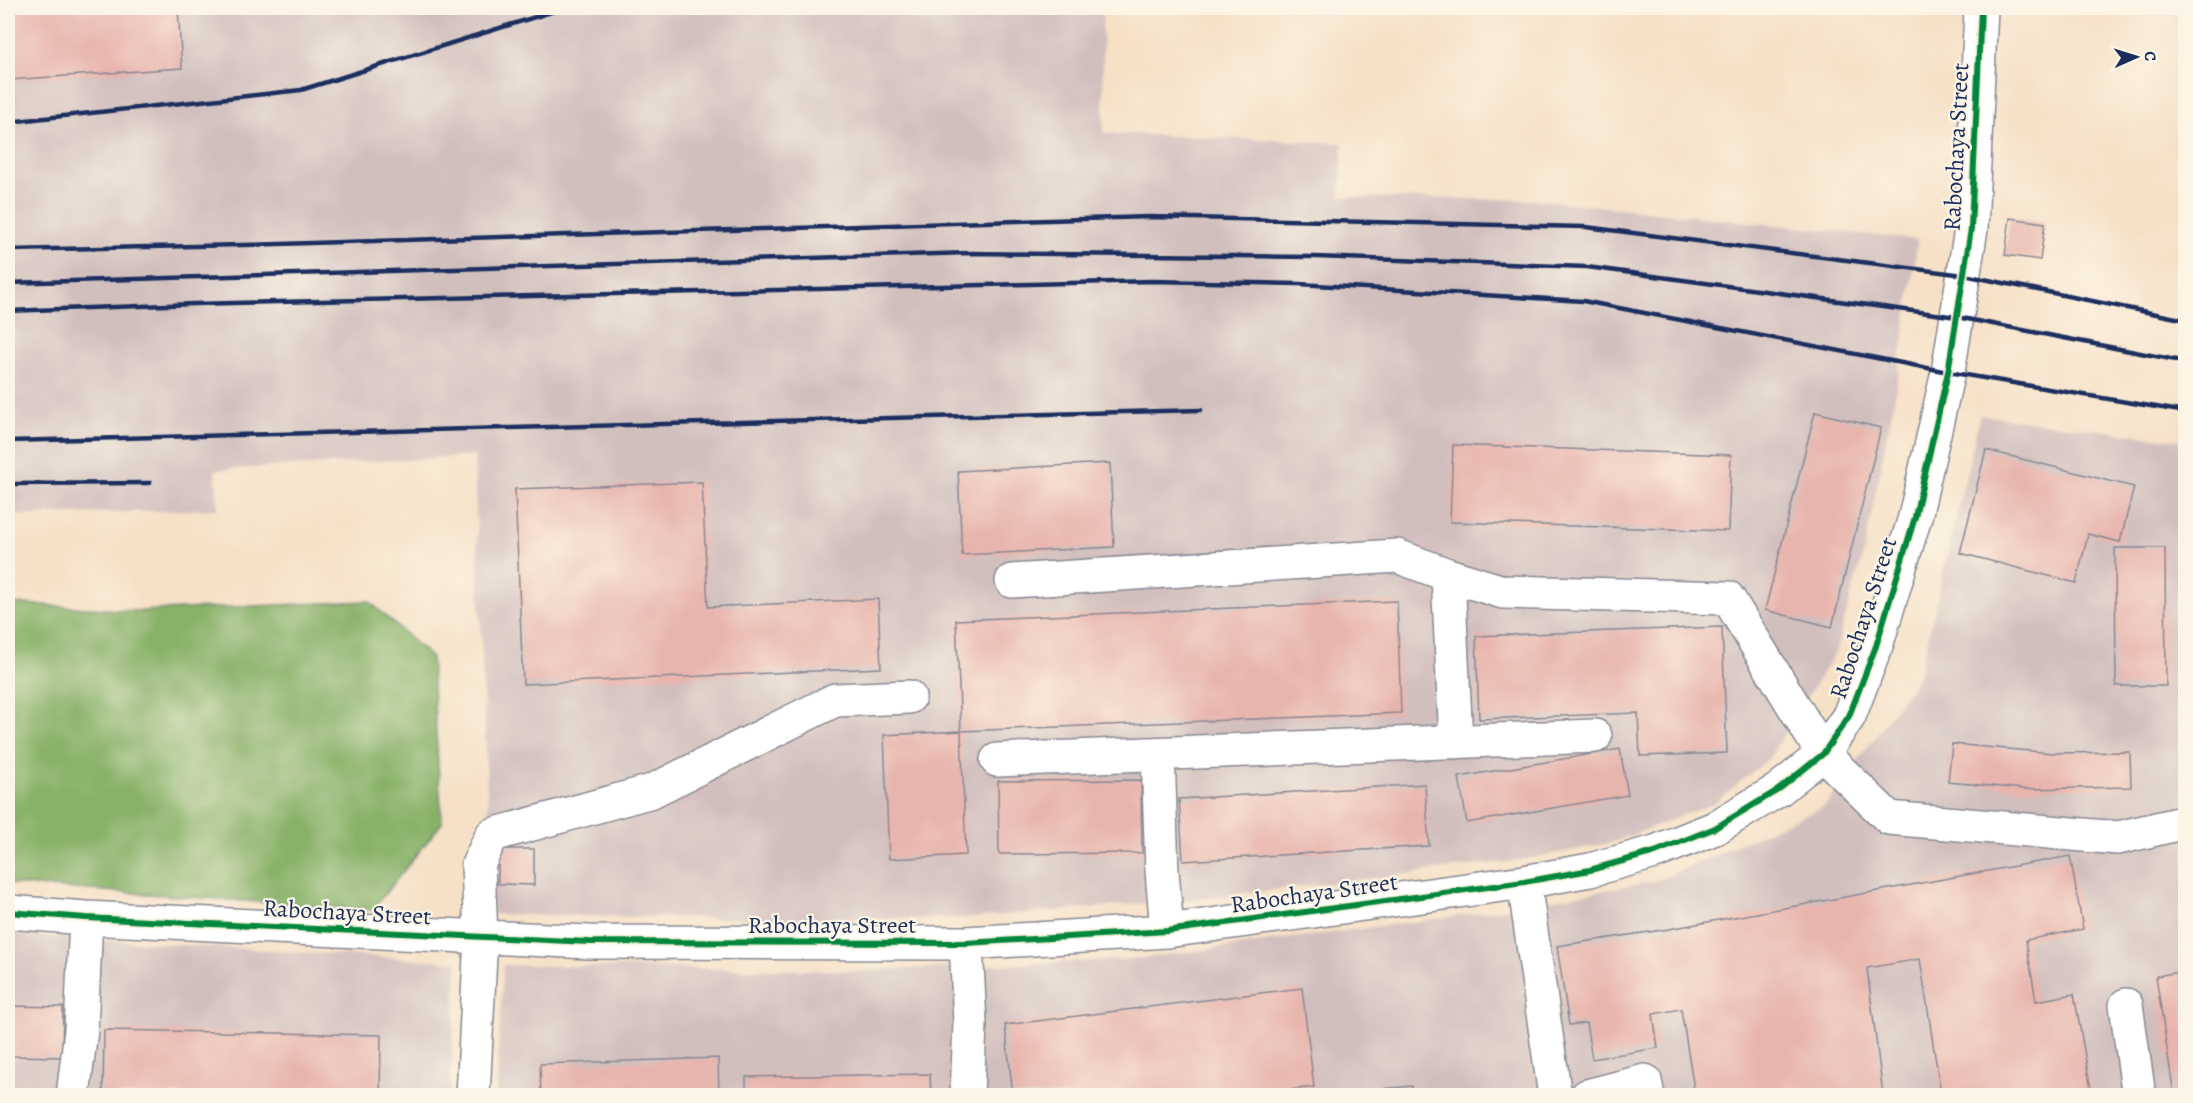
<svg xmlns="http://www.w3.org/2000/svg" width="2193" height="1103" font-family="Alegreya,serif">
  <rect width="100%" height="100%" fill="#fcf5e5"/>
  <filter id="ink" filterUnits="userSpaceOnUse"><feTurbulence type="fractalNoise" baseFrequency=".0167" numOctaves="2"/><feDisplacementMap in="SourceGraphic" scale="12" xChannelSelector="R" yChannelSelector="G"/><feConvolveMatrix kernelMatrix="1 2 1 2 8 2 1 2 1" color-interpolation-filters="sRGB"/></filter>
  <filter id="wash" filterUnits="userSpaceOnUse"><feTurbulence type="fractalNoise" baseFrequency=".008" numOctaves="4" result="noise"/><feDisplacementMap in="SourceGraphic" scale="24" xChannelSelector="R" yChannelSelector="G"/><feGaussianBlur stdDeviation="1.35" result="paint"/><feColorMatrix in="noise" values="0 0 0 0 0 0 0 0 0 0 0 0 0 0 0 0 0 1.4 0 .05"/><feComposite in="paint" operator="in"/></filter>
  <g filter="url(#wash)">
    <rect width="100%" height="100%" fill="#f6e1c7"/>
    <path fill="#d1bfbe" d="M8,8H1102L1104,133L1343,143L1340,197L1542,200L1918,240L1894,400L1864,551L1835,653L1769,758L1715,803L1611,843L1521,860L1197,899L970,918L770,919L492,914L474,456L215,470L218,509L8,516Z
      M1980,415L2185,441V1095L496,1096L503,965L860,971L1135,959L1487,912L1659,880L1825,806L1919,676Z
      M8,934L457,962L450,1095H8Z"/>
    <path fill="#89b269" stroke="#527064" stroke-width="1.5" d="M369,601L431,657L442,823L372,910L8,884V603L137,611Z"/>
    <g id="blocks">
      <path fill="#e8b5ae" d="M8,8H178L182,68L8,80Z
        M2010,218L2045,223L2040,260L2005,255Z
        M1815,412L1881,428L1832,627L1765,610Z
        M1453,445L1731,455L1728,531L1450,522Z
        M1986,450L2134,487L2120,542L2088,534L2076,583L1960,553Z
        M1110,463L1114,547L962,555L958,471Z
        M702,482L708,607L878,599L881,668L523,684L515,489Z
        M2115,548H2165L2166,686H2116Z
        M1397,601L1401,713L961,731L966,855L889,859L884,735L961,731L956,620Z
        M1722,627L1727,753L1640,756L1638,713L1479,719L1476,636Z
        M1952,744L2052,753L2130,752L2131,787L2024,789L1948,782Z
        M1620,749L1628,795L1467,823L1459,777Z
        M1141,780L1142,853L999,854L998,781Z
        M1425,784L1429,846L1183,861L1179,799Z
        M498,849H534V885L498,884Z
        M2070,856L2083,929L2026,940L2036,1001L2074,994L2092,1095H1941L1920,959L1867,968L1883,1095H1695L1681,1009L1653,1014L1658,1048L1592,1059L1586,1023L1569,1025L1557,946L1669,929Z
        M2186,971V1095H2174L2156,976Z
        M1302,988L1314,1087L1245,1095H1013L1005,1025Z
        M8,1006L63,1007L62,1057L8,1056Z
        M104,1030L381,1035L380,1095H103Z
        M718,1058L719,1095H541L540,1064Z
        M930,1074L931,1095H746V1077Z
        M1412,1086L1413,1095H1328V1094Z"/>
    </g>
  </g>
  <g filter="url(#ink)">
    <use href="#blocks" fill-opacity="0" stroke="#888892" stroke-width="1.5"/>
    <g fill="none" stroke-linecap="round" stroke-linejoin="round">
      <g stroke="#888892" stroke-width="36">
        <path id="minor" d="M1448,575L1456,742
          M1012,581L1397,556L1448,575L1503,592L1728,598L1823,754L1889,818L2118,838L2186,822
          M1158,754L1162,871L1167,931
          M997,760L1595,736
          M1524,882L1555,1096
          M8,912L86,918L589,942L966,943L1167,931L1524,882L1590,870L1655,852L1715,828L1778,790L1823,754L1849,716L1876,646L1915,517L1948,372L1971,229L1981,8
          M966,943L970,1024L967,1096
          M2126,1005L2139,1096
          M73,1096L81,1030L86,918
          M473,1096L481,936L478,865L492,835L652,791L835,700L909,697
          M1587,1096L1645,1081L1648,1096"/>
      </g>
      <use href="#minor" stroke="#fff" stroke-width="33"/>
      <path stroke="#1b2f5e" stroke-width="4.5" d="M8,122L301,90L564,8
        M8,250L243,245L1149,217L1586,227L1964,275L2186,320
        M8,283L969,253L1316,257L1587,267L1957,317L2186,362
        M8,311L194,304L1152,281L1299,284L1583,301L1948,372L2186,412
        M8,441L1201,410
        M8,484L150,483"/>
      <g stroke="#fcf5e5" stroke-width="10">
        <path id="cycleway" d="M8,912L86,918L589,942L966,943L1167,931L1524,882L1590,870L1655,852L1715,828L1778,790L1823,754L1849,716L1876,646L1915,517L1948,372L1971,229L1981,8"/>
      </g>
      <use href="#cycleway" stroke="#00873e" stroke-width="6"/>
    </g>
  </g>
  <g text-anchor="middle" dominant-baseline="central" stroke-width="4.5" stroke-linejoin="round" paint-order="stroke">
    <g font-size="24" fill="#1b2f5e" stroke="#fcf5e5">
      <text transform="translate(1956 147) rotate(-87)">Rabochaya Street</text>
      <text transform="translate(1863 618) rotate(-72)">Rabochaya Street</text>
      <text transform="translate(1314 893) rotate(-8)">Rabochaya Street</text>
      <text transform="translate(347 912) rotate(3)">Rabochaya Street</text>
      <text x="832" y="925">Rabochaya Street</text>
    </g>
  </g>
  <rect width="2193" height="1103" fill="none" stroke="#fcf5e5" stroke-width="30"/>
  <g transform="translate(2136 57) rotate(87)" stroke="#fcf5e5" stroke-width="4.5" paint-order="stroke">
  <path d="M0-4.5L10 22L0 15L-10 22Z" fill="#1b2f5e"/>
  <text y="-9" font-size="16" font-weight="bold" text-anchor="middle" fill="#1b2f5e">С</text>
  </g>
</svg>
